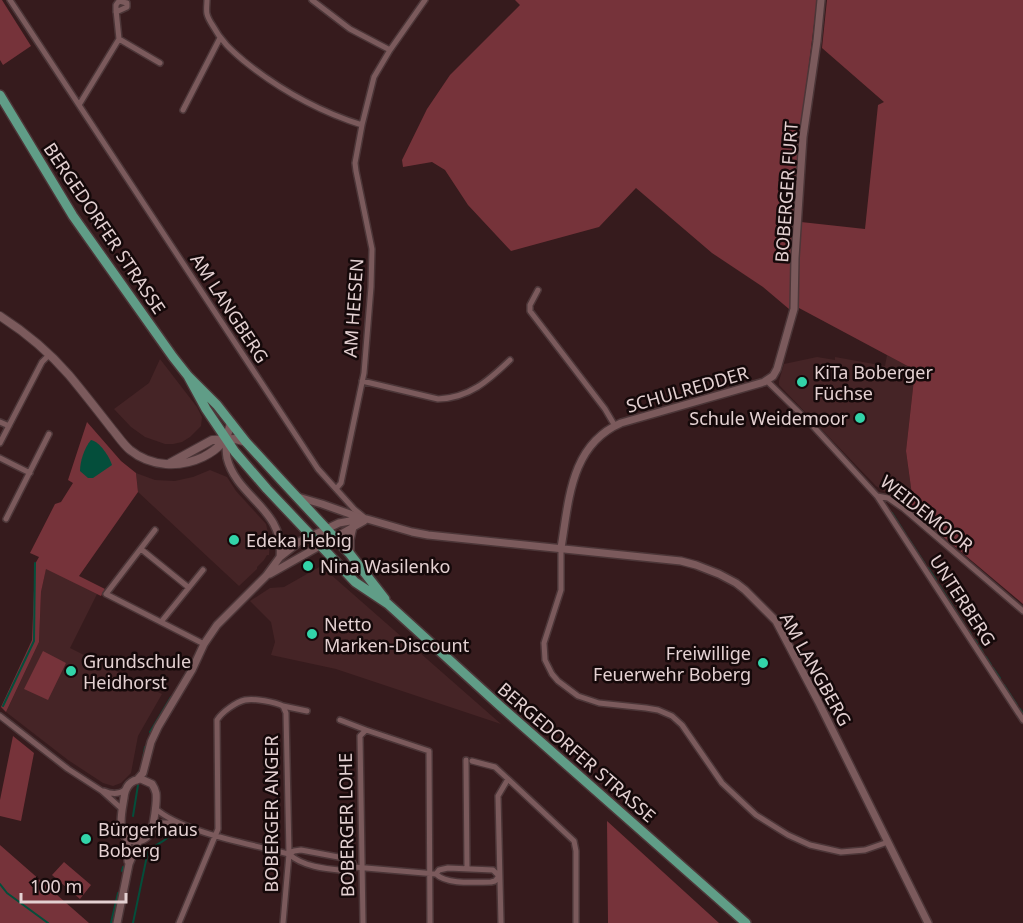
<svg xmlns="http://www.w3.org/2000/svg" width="1023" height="923" font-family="'Noto Sans',sans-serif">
  <rect width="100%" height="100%" fill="#361b1d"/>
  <path fill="#452426" d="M887,355L915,370L906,451L912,495L903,503L876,486L779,385V381L784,364L817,357L835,360V357L885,366Z
    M160,359L197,407L202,417L201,426L190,437L182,442L173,444H165L145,437L131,427L114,409L149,383Z
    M210,470L227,477L236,491L266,524L270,542L269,555H267L264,560L257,567V569L239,586L138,492L136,473L155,480L175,481L193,477Z
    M321,566L501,724L336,669L271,655L275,642L271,622L250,601L270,588L284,587Z
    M46,568L97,594L70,648L162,694L138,736L131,773L121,783L113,786L103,783L68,760L6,712L39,642L41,592Z"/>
  <path fill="#76333a" d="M0,0H2L31,46L3,65L0,60Z
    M515,0H817L800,136L791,303L789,309L763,287L712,253L636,188L599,227L511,251L468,205L445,170L432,162L403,167L402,160L427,109L450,75L520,5Z
    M827,0H1023V604L903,503L912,495L906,451L915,370L799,308L798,259L801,222L865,229L878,105L884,102L822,48Z
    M87,422L121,461L136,473L138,492L79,576L105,589L101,596L46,569L41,592L39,642L6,712L1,707L32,640L35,564L39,557L30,553L55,504L61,502L73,483L68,480Z
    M43,651L66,663L48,700L24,689Z
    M13,736L34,753L21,821L0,816V800Z
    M607,821L719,923H608Z
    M0,845L89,923H0Z
    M64,862L91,885L80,899L52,875Z"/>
  <path fill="#044e3b" d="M91,440C100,442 109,456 112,465L93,478H88L80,471C80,462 84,448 91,440Z"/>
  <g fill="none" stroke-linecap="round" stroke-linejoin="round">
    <path stroke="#044e3b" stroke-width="2" d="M892,513L906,535
      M908,538L925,564
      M928,568L936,580
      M939,585L964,624
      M969,631L971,635
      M975,640L977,643
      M979,646L983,653
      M986,657L991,665
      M993,668L1000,678
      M1004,685L1017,705
      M3,706L34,641L35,563
      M1020,709L1023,714
      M150,732L171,697
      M142,765L145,747
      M133,816L138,785
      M122,871L123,867
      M0,884L7,893L48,923
      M111,923L118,893
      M133,923L148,851C157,843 167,842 173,830"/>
    <g stroke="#4c3638" stroke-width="8">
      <path id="minor" d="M10,0L318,469L354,509L365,518
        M207,0C207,4 206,10 207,14C208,18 211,23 213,26C221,41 231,50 244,61C280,90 318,111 362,125
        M312,0L350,29L390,50
        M119,39L160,63
        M79,105L119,39L116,10V5L119,1L127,3V7L116,12
        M183,110L220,38
        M538,290L530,305V311L605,409L615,426
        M362,381L438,399C469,398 488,381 510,360
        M767,381L811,424L877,496L888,498L904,509L1023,611
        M0,422L9,426
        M0,443L42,362L49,355
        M0,458L30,473
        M336,489L341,483L342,478L364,373L371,287L372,249L356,171L355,163L362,125L374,77L390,50L425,0
        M877,496L1023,720
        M6,519L49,434
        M155,530L106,594L204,644
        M561,548V590L544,643L545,660L552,674L558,681L578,696L599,703L646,708L658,710L672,716L682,725L722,783L756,815L788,835L810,845L841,852L865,850L888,842
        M141,549L188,587
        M161,622L203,570
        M283,706L307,711
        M0,716L68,769L102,791L122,809
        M340,720L366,730
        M466,760L467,869
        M472,761L495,767L508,779
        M104,791C111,794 118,795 125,790
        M155,808C180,832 254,845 289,854C304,868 330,869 350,871L354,867L436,874C447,885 476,882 491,882L495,881L499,876L493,870L448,868L439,870L436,874
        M153,824L163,823H175
        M289,854L294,851L301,850L349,859L353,863L354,867
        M179,923L218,829L217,720C222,712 236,702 245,700C254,698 275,702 283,706L286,713L289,854L283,923
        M363,923L360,736L366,730L429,751L430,923
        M501,923L498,796L508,779L574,841L576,851V923"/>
    </g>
    <g stroke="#4c3638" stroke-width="10">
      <path id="tertiary" d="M226,439C226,445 226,452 227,458C237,498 285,509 280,557
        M298,497L322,504L364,519
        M561,548C569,501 570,445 621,423L764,382L773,376L777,369L794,309L795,258L803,137L817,41L821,0
        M350,554V540L353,527
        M270,574L364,521
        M141,779L152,784C154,787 155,789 156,793C157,800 154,829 149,835C146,838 142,841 137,841C114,841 122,811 124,798C125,787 130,780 141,779Z
        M137,780L143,773L151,742L158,727L192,670L204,644L217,625L266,576L280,557L299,542L339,523L350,521L367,519L412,532L428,535L681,561L696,565L719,574L736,583L745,590L776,621L818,701L928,923
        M127,837L128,861
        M117,923L129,864L139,840"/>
    </g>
    <g stroke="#4c3638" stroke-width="10">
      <path id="secondary" d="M0,316C25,332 50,353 69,375C84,393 98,411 112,429C118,436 123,444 130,450C151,467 180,468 203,457C219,449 227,440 231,423
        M170,463L212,440L235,439L246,442"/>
    </g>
    <g stroke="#4c3638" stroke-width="12">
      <path id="primary" d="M0,95L73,216L173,357L188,376L217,405L246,442L281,480L350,554L385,599
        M188,376L206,409L235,452L267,489L355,582L388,604L499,705L746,923"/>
    </g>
    <use href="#minor" stroke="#7b5a5c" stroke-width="5"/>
    <use href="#tertiary" stroke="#7b5a5c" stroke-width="7"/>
    <use href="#secondary" stroke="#7b5a5c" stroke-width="8"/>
    <use href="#primary" stroke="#609d87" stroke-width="9"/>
  </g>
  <g fill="#32d4a9" stroke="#15090a" stroke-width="2">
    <circle cx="802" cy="382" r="6"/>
    <circle cx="860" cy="418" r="6"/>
    <circle cx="234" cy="540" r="6"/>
    <circle cx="308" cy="566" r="6"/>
    <circle cx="312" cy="634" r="6"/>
    <circle cx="763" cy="663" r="6"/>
    <circle cx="71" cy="671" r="6"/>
    <circle cx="86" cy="839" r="6"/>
  </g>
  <g text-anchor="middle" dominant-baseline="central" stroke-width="5" stroke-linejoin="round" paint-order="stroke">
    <g font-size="18" fill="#e4d1d2" stroke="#15090a">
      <text transform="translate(786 192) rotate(-86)">BOBERGER FURT</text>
      <text transform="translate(105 228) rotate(56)">BERGEDORFER STRASSE</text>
      <text transform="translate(230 308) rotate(57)">AM LANGBERG</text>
      <text transform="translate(353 308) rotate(-86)">AM HEESEN</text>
      <text transform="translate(687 389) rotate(-16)">SCHULREDDER</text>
      <text transform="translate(927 513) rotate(38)">WEIDEMOOR</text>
      <text transform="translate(963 600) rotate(57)">UNTERBERG</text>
      <text transform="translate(816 669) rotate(61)">AM LANGBERG</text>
      <text transform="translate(577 752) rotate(41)">BERGEDORFER STRASSE</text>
      <text transform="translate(271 814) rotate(-90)">BOBERGER ANGER</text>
      <text transform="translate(346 825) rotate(-91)">BOBERGER LOHE</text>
    </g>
    <g font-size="18" fill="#e4d1d2" stroke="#15090a" text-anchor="start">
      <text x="814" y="372">KiTa Boberger<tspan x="814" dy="21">Füchse</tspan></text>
      <text x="848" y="418" text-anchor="end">Schule Weidemoor</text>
      <text x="246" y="540">Edeka Hebig</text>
      <text x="320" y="566">Nina Wasilenko</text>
      <text x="324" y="624">Netto<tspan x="324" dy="21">Marken-Discount</tspan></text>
      <text x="751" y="653" text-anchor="end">Freiwillige<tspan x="751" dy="21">Feuerwehr Boberg</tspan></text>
      <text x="83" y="661">Grundschule<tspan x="83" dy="21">Heidhorst</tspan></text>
      <text x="98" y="829">Bürgerhaus<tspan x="98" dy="21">Boberg</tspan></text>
    </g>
  </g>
  <path d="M21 893v9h105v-9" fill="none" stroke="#e4d1d2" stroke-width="3"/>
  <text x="30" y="893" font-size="18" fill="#e4d1d2" stroke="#15090a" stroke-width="4.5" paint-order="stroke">100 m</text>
</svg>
